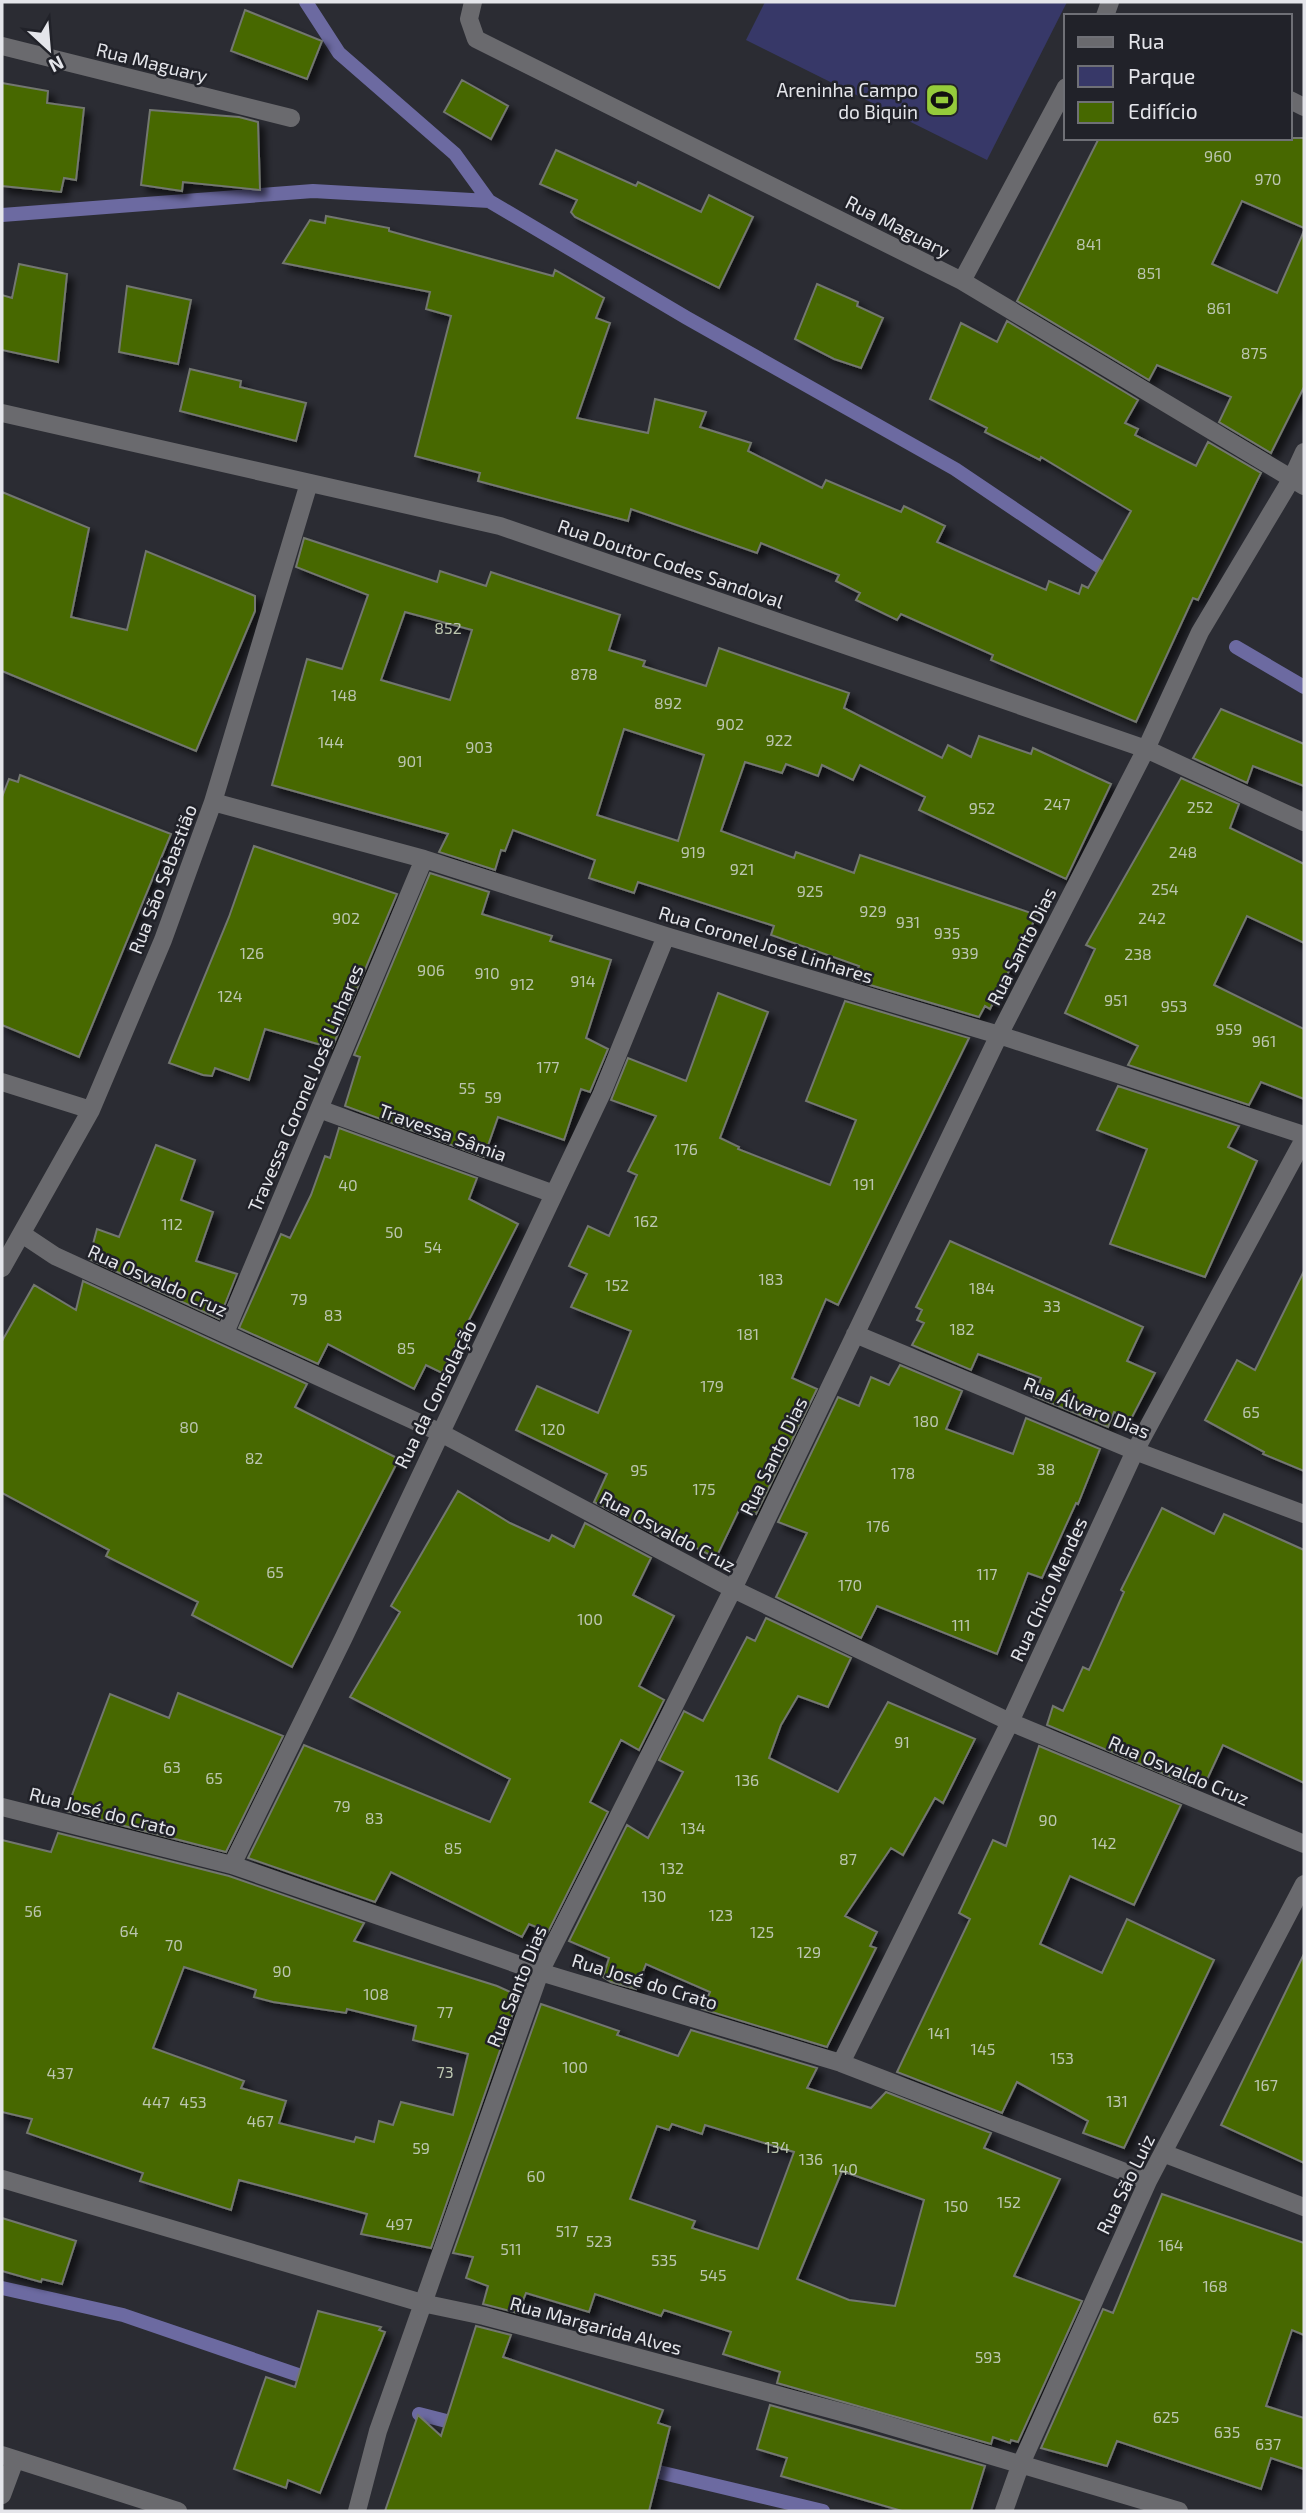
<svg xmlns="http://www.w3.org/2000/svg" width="1306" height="2513" font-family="'Exo 2',sans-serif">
  <defs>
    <filter id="shadow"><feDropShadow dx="6" dy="6" stdDeviation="3.5" flood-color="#0009"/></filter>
  </defs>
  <rect width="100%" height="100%" fill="#2b2c33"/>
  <path fill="#373868" d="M765,2H1067L987,160L746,40Z"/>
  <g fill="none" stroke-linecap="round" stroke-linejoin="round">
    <path stroke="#6c6aa1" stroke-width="14" d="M306,2L339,53L455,154L489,201L687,318L955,469L1115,577
      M2,215L313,191L489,201
      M1236,647L1304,687
      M2,2288L123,2315L316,2381
      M419,2414L462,2425
      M642,2468L823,2511"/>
  </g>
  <path fill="#466800" stroke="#73776f" stroke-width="2" fill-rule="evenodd" filter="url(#shadow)" d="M245,10L322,41L307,79L231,51Z
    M462,80L508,106L491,139L444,112Z
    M2,83L48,91L47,103L84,108L76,180L64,178L61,192L2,186Z
    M150,110L239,117L258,122L260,190L183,182L182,191L141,185Z
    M1099,138H1304V228L1242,201L1212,264L1277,293L1304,231V387L1271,453L1219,422L1231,397L1157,365L1149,380L1017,301Z
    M556,150L636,186L638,182L701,212L709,195L753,217L719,288L575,217L571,212L577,200L540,184Z
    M326,216L389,228V231L553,276L555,270L604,298L596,318L610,323L577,418L648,433L655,399L706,412L700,427L751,443L748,451L822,488L826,480L901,512L904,506L945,526L937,542L1046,590L1049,581L1079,594L1082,585L1088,588L1131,511L1041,457L1040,460L985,432L987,428L930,399L961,323L997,342L1007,321L1138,400L1125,423L1138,429L1135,435L1196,466L1208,442L1261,473L1198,600L1193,598L1136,722L991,660L993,655L901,614L897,620L856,600L860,593L836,581L839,575L761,543L757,553L631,509L628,521L478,481L480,473L415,456L451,316L426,309L430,292L283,263L310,220L325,223Z
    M19,264L67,274L58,362L2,350V295L12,298Z
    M817,284L858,302L857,306L883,318L861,368L834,359L795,339Z
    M127,286L191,300L178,364L119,352Z
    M190,369L241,381L240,387L306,403L296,441L180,411Z
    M2,492L89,528L71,617L127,630L146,551L255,596V611L196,751L2,671Z
    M304,538L437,582L440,571L486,586L491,572L620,615L609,650L645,661L643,666L706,686L719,648L849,693L844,708L942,758L948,745L971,757L979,736L1031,754L1033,748L1111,784L1066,879L919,810L925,797L860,765L853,780L822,765L818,776L786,764L782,773L745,762L721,831L794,858L796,852L854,873L860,855L1037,915L990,1009L985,1006L979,1017L853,980L859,966L771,935L774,926L638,882L634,893L589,878L595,860L513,830L505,851L501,850L495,870L439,852L448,834L272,785L307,659L342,669L368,595L296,567ZM405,612L472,630L450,700L381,680ZM624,729L704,755L678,841L597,815Z
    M1221,709L1304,744V786L1253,766L1247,783L1193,758Z
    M20,775L171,834L79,1057L2,1025V797L9,779L18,782Z
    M1181,778L1239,804L1230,828L1304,864V943L1247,916L1214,985L1304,1029V1099L1261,1082L1249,1105L1128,1065L1138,1046L1065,1013L1095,949L1086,945Z
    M254,846L397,894L332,1048L265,1029L249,1080L215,1068L212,1076L203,1075L169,1063L229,917Z
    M430,873L489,892L482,914L552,936L550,941L611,960L586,1038L608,1049L590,1092L581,1089L564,1140L498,1117L484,1157L345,1106L360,1057L354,1055Z
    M718,993L768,1012L720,1138L739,1147L738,1149L830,1185L856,1120L806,1101L845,1001L969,1038L838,1305L826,1299L792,1378L817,1389L756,1514L740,1508L716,1558L665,1532L662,1538L594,1502L607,1474L516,1430L537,1386L598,1413L631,1331L571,1307L587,1274L569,1266L588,1226L609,1236L637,1175L628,1171L656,1116L611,1100L628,1058L686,1081Z
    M1118,1086L1239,1126L1228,1147L1257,1161L1205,1277L1110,1244L1147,1149L1097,1130Z
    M339,1128L477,1178L469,1199L518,1224L442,1373L426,1365L414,1389L328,1344L318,1364L239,1328L281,1234L290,1238L311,1195L325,1156L330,1158Z
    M156,1145L195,1160L181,1200L213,1212L196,1261L237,1274L219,1319L89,1259L97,1229L119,1237Z
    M950,1241L1143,1327L1127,1361L1155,1373L1131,1419L1114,1412L1108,1427L1034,1396L1041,1378L978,1354L971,1370L912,1345L924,1323L917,1320L922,1310L916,1307Z
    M1304,1271V1471L1263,1454L1264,1452L1205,1420L1237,1360L1255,1370Z
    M83,1281L307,1384L295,1407L399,1459L292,1667L192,1615L198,1602L106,1556L109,1550L2,1493V1341L34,1285L76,1310Z
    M900,1365L962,1391L946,1429L1013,1454L1026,1418L1100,1449L1078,1504L1076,1503L1042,1578L1028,1573L997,1654L877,1606L861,1638L776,1597L807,1533L778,1522L838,1397L859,1406L871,1377L889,1385Z
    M458,1491L510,1523L549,1541L552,1535L574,1547L585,1523L651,1558L633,1595L674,1616L639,1686L664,1700L639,1750L621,1740L590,1802L608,1812L548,1932L529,1924L522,1937L391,1872L375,1902L248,1858L304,1745L490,1822L510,1779L350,1697L400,1612L391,1606Z
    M1162,1508L1214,1534L1224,1514L1304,1550V1783L1223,1745L1205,1784L1193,1779L1190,1785L1047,1725L1053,1706L1063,1711L1083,1667L1089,1670L1124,1592L1121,1590Z
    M766,1618L851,1658L828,1707L798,1696L781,1725L769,1758L838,1792L888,1702L975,1739L943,1803L935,1798L903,1855L891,1848L845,1916L877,1932L870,1946L876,1948L827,2047L702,2009L710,1992L646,1964L636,1989L611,1982L603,1977L609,1958L569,1941L627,1825L648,1838L683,1772L659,1760L684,1711L703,1721L747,1637L755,1641Z
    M178,1693L283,1736L226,1852L66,1811L110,1694L169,1718Z
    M1039,1746L1181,1805L1134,1905L1070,1876L1040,1944L1102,1973L1127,1919L1214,1960L1124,2148L1083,2133L1088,2121L1017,2082L1002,2113L897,2072L970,1919L959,1913L993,1840L1006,1846Z
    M58,1833L229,1876L364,1923L354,1941L497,1986L519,1996L431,2248L361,2234L367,2214L239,2180L231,2210L140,2181L143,2173L27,2133L32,2119L2,2112V1840L51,1852ZM184,1967L256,1990L254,1997L273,2002L346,2013L347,2009L416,2026L413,2040L468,2054L453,2115L401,2102L393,2125L379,2121L374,2142L356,2137L354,2142L279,2123L286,2101L241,2088L244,2081L153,2048Z
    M1304,1954V2163L1221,2125Z
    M541,2004L619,2031L617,2035L678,2056L691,2030L817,2068L807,2088L871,2108L886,2092L991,2133L984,2148L1060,2179L1014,2276L1082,2301L1018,2442L1011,2440L1010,2443L993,2437L991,2444L777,2383L780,2372L723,2354L731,2332L664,2310L661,2316L595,2294L589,2312L526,2293L518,2313L483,2304L488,2286L466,2278L473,2257L453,2253ZM672,2124L702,2134L705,2125L794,2152L758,2249L692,2228L695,2221L630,2199L657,2126L669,2130ZM842,2171L924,2200L895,2306L849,2300L797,2279Z
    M1162,2194L1304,2243V2335L1292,2330L1266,2406L1304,2418V2469L1271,2458L1261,2489L1117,2441L1107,2466L1041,2448L1103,2309L1113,2313Z
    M2,2218L76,2241L62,2284L42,2279L41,2282L2,2271Z
    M318,2311L381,2327L379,2330L385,2332L320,2493L288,2480L286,2488L234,2469L266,2377L295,2387Z
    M476,2326L511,2335L503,2357L663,2410L658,2423L670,2427L649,2511H385L418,2415L441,2436Z
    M770,2405L985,2466L971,2511H902L781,2476L787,2458L757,2449Z"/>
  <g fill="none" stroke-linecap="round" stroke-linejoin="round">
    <path stroke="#6a6a6e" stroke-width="18" d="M473,2L469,19L476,39L962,281L1304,486
      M1105,16L1110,2
      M2,46L291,118
      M1290,100L1304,107
      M962,281L1066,87
      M2,413L500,526L1146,749L1304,822
      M213,802L424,859L666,936L999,1035L1304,1135
      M2,1082L91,1110
      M319,1109L554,1194
      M22,1234L55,1256L439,1432L733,1589L1010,1722L1304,1844
      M2,1268L91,1110L163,940L213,802L309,483
      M225,1333L424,859
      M855,1334L1135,1451L1304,1514
      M2,1807L232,1865L540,1972L841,2063L1148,2181
      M232,1865L344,1637L602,1093L666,936
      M841,2063L1010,1722L1135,1451L1304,1139
      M1163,2153L1304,2207
      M2,2179L422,2303L484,2316L867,2419L1179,2511
      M2,2455L178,2511
      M2,2495L15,2460
      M357,2511L378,2431L540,1972L733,1589L999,1035L1146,749L1200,632L1292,478L1304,452
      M1004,2511L1020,2466L1148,2181L1304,1884"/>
  </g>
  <defs>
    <g id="stadium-square" transform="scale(1.75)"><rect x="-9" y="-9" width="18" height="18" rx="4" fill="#95cc3b" stroke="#212229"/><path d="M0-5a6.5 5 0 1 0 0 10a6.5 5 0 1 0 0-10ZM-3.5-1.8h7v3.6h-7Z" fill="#111"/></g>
  </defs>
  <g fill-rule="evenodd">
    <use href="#stadium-square" x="942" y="100"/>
  </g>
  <g text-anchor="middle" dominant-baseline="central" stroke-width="5" stroke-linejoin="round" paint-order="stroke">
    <g font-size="16" fill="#bcc6b0">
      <text x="1218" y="155">960</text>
      <text x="1268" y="178">970</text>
      <text x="1089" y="243">841</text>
      <text x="1149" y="272">851</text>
      <text x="1219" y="307">861</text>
      <text x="1254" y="352">875</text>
      <text x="448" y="627">852</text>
      <text x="584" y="673">878</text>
      <text x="344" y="694">148</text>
      <text x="668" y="702">892</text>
      <text x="730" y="723">902</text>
      <text x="779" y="739">922</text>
      <text x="331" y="741">144</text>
      <text x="479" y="746">903</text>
      <text x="410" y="760">901</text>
      <text x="1057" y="803">247</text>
      <text x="1200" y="806">252</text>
      <text x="982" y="807">952</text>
      <text x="693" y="851">919</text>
      <text x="1183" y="851">248</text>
      <text x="742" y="868">921</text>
      <text x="1165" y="888">254</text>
      <text x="810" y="890">925</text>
      <text x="873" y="910">929</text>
      <text x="346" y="917">902</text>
      <text x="1152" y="917">242</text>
      <text x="908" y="921">931</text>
      <text x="947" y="932">935</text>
      <text x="252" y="952">126</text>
      <text x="965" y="952">939</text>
      <text x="1138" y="953">238</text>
      <text x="431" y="969">906</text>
      <text x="487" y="972">910</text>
      <text x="583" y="980">914</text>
      <text x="522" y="983">912</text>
      <text x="230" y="995">124</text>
      <text x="1116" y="999">951</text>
      <text x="1174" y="1005">953</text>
      <text x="1229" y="1028">959</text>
      <text x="1264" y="1040">961</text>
      <text x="548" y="1066">177</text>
      <text x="467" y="1087">55</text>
      <text x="493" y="1096">59</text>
      <text x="686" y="1148">176</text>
      <text x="864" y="1183">191</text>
      <text x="348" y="1184">40</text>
      <text x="646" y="1220">162</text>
      <text x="172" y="1223">112</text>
      <text x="394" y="1231">50</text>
      <text x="433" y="1246">54</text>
      <text x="771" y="1278">183</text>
      <text x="617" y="1284">152</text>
      <text x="982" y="1287">184</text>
      <text x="299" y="1298">79</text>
      <text x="1052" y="1305">33</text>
      <text x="333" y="1314">83</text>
      <text x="962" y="1328">182</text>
      <text x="748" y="1333">181</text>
      <text x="406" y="1347">85</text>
      <text x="712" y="1385">179</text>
      <text x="1251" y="1411">65</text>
      <text x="926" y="1420">180</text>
      <text x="189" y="1426">80</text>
      <text x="553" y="1428">120</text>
      <text x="254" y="1457">82</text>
      <text x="1046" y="1468">38</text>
      <text x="639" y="1469">95</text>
      <text x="903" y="1472">178</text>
      <text x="704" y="1488">175</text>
      <text x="878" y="1525">176</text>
      <text x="275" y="1571">65</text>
      <text x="987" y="1573">117</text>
      <text x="850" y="1584">170</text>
      <text x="590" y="1618">100</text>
      <text x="961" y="1624">111</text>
      <text x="902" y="1741">91</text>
      <text x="172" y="1766">63</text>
      <text x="214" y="1777">65</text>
      <text x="747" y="1779">136</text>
      <text x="342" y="1805">79</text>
      <text x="374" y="1817">83</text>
      <text x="1048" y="1819">90</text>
      <text x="693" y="1827">134</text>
      <text x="1104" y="1842">142</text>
      <text x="453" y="1847">85</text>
      <text x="848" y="1858">87</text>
      <text x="672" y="1867">132</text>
      <text x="654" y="1895">130</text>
      <text x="33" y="1910">56</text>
      <text x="721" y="1914">123</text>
      <text x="129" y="1930">64</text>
      <text x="762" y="1931">125</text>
      <text x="174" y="1944">70</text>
      <text x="809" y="1951">129</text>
      <text x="282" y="1970">90</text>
      <text x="376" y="1993">108</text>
      <text x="445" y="2011">77</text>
      <text x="939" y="2032">141</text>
      <text x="983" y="2048">145</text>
      <text x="1062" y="2057">153</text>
      <text x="575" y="2066">100</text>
      <text x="445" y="2071">73</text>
      <text x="60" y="2072">437</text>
      <text x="1266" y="2084">167</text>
      <text x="1117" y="2100">131</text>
      <text x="156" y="2101">447</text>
      <text x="193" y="2101">453</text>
      <text x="260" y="2120">467</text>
      <text x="777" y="2146">134</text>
      <text x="421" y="2147">59</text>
      <text x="811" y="2158">136</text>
      <text x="845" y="2168">140</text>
      <text x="536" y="2175">60</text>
      <text x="1009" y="2201">152</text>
      <text x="956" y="2205">150</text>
      <text x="399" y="2223">497</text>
      <text x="567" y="2230">517</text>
      <text x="599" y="2240">523</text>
      <text x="1171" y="2244">164</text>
      <text x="511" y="2248">511</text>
      <text x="664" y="2259">535</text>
      <text x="713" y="2274">545</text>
      <text x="1215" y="2285">168</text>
      <text x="988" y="2356">593</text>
      <text x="1166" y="2416">625</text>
      <text x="1227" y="2431">635</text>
      <text x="1268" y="2443">637</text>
    </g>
    <g font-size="19" fill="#e4e5ea" stroke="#212229">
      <text transform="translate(152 62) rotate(14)">Rua Maguary</text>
      <text transform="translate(898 226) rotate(27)">Rua Maguary</text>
      <text transform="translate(671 563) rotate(19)">Rua Doutor Codes Sandoval</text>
      <text transform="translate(162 879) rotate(-69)">Rua São Sebastião</text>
      <text transform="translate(766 944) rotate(17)">Rua Coronel José Linhares</text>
      <text transform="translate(1021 946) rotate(-63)">Rua Santo Dias</text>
      <text transform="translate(305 1088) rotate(-67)">Travessa Coronel José Linhares</text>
      <text transform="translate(443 1132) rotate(20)">Travessa Sâmia</text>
      <text transform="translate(158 1280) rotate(24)">Rua Osvaldo Cruz</text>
      <text transform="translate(435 1394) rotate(-64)">Rua da Consolação</text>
      <text transform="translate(1087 1407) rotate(22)">Rua Álvaro Dias</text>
      <text transform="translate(773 1456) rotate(-64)">Rua Santo Dias</text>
      <text transform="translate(668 1531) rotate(28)">Rua Osvaldo Cruz</text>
      <text transform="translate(1048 1589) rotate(-65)">Rua Chico Mendes</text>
      <text transform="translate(1179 1770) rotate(23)">Rua Osvaldo Cruz</text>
      <text transform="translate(103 1811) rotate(14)">Rua José do Crato</text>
      <text transform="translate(645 1981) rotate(17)">Rua José do Crato</text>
      <text transform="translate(516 1986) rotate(-68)">Rua Santo Dias</text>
      <text transform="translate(1125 2184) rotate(-64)">Rua São Luiz</text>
      <text transform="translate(596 2325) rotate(15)">Rua Margarida Alves</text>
    </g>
    <g font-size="19" fill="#e4e5ea" stroke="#212229" text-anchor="end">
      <text x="918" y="89">Areninha Campo<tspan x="918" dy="22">do Biquin</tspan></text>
    </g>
  </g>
  <rect width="1306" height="2513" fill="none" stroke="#e4e5ea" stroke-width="7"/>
  <rect x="1064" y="14" width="228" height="126" fill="#212229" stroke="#6f7076" stroke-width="2"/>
  <rect x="1078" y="37" width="35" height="10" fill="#6a6a6e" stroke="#6f7076" stroke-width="2"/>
  <text x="1128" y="49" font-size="21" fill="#e4e5ea">Rua</text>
  <rect x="1078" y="66" width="35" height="21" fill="#373868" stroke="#6f7076" stroke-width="2"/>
  <text x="1128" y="84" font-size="21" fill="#e4e5ea">Parque</text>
  <rect x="1078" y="102" width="35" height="21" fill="#466800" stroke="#6f7076" stroke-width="2"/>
  <text x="1128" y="119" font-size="21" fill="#e4e5ea">Edifício</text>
  <g transform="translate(49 49) rotate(154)" stroke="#212229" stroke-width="5" paint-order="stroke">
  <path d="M0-5L12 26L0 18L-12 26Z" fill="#e4e5ea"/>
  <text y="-10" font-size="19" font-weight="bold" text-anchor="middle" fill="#e4e5ea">N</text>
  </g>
</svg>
